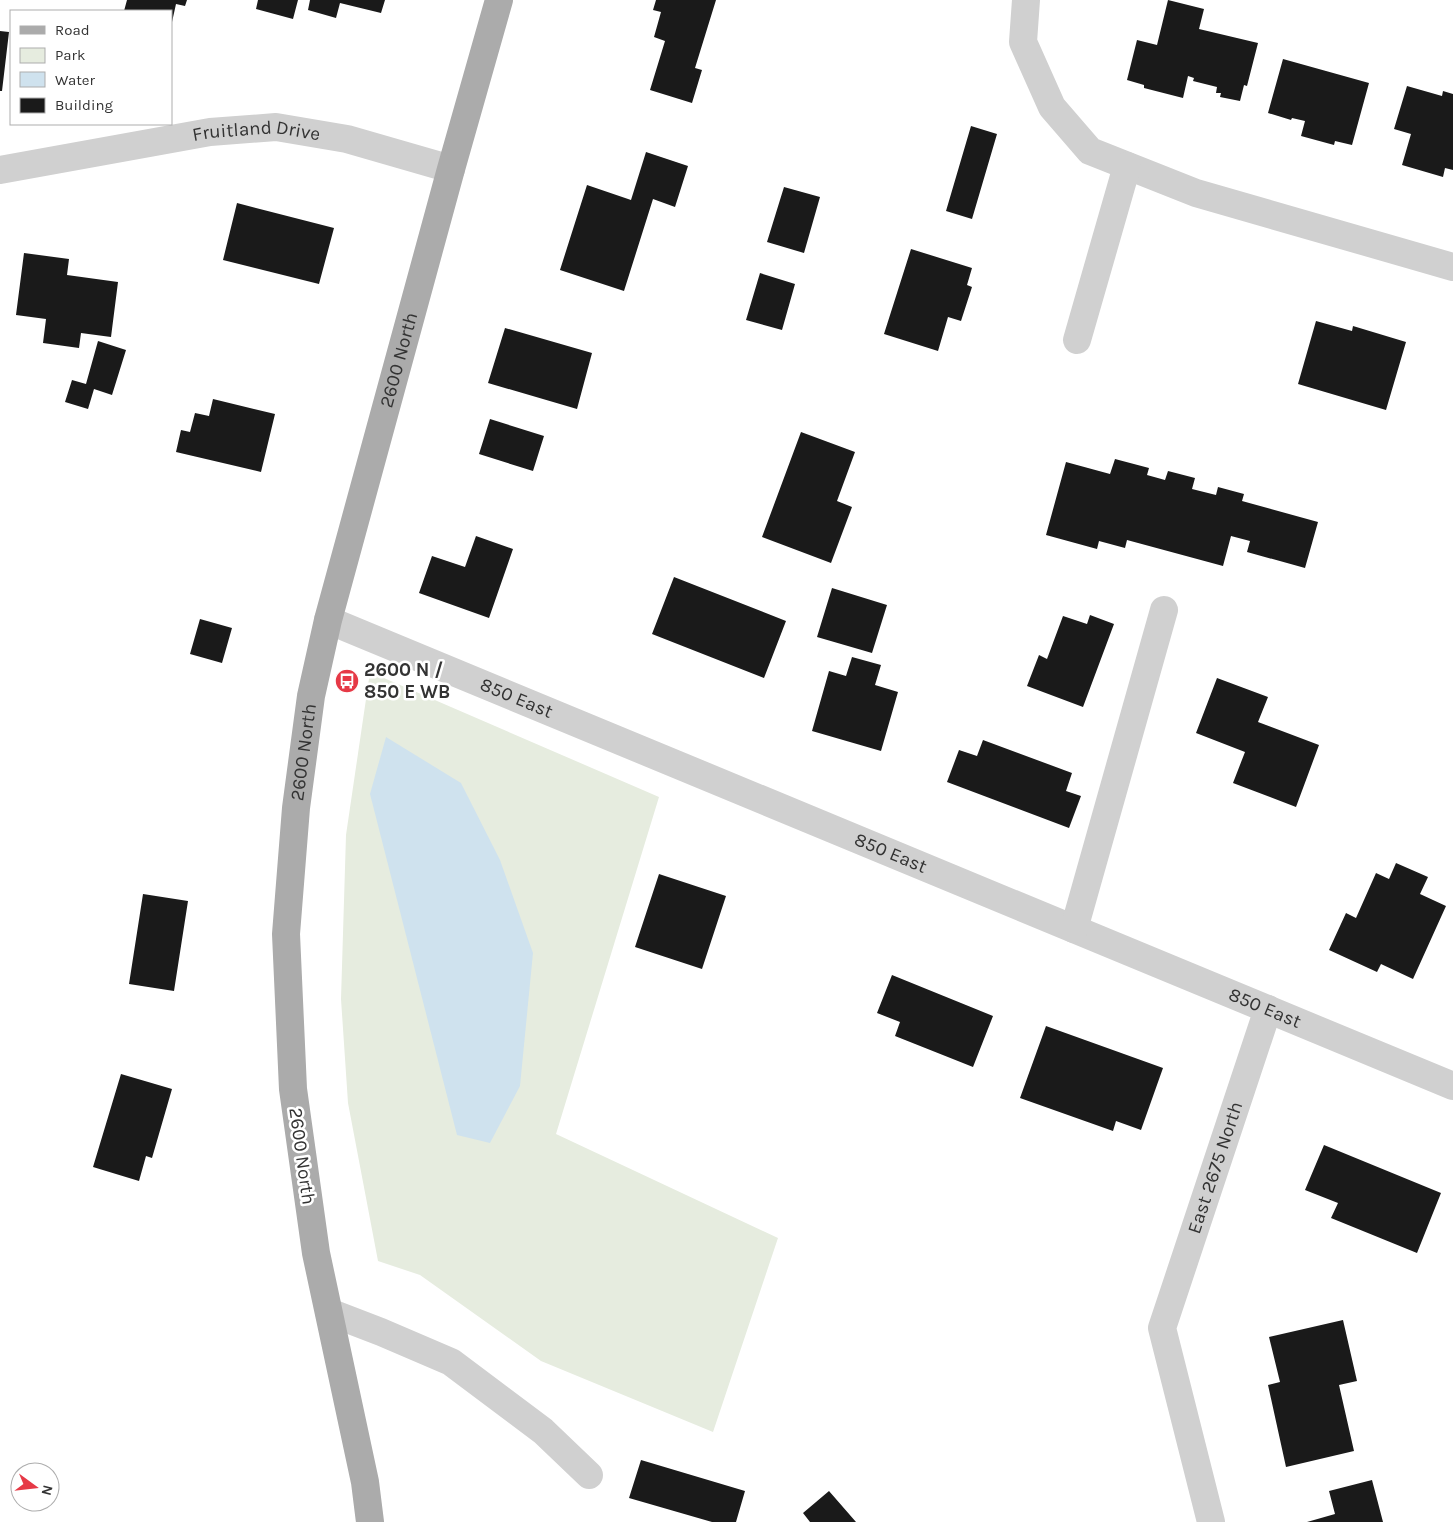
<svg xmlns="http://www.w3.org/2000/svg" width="1453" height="1522" font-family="Karla,sans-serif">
  <rect width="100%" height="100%" fill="#fff"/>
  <path fill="#e6ecdf" d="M370,672L659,797L556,1134L778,1238L713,1432L541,1361L420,1275L378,1261L348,1103L341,999L346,835Z"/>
  <path fill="#cfe2ee" d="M386,737L461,783L500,860L533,953L520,1086L490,1143L457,1135L370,794Z"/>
  <path fill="#1a1a1a" d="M127,0H187L185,6L176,4L172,22L171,11H124Z
    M258,0H298L293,19L256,9Z
    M310,0H385L381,13L340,3L336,18L308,10Z
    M656,0H716L695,68L702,70L692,103L650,90L665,41L654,37L661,12L653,10Z
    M1168,0L1204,9L1199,29L1258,43L1247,86L1244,85L1240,101L1220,97L1221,93H1216L1217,87L1193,81L1194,78L1188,76L1183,98L1144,88V85L1127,80L1137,40L1157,45Z
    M0,31L9,32L2,91H0Z
    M1283,59L1369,83L1352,145L1335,141L1334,145L1301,136L1305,121L1292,118L1291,120L1268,113Z
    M1407,86L1442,96L1443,91L1453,94V170L1445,168L1443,177L1402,165L1411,134L1394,129Z
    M971,126L997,134L972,219L946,211Z
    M646,152L688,166L675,207L653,199L624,291L560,270L587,185L631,200Z
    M784,187L820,197L804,253L767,242Z
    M237,203L334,228L319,284L223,260Z
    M911,249L972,268L967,285L972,287L961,321L948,317L938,351L884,334Z
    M24,253L69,259L67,275L118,282L111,337L81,333L79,348L43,343L46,319L16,315Z
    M760,273L795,284L782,330L746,320Z
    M1316,321L1352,331L1353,326L1406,342L1386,410L1298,384Z
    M505,328L592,353L577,409L488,383Z
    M98,341L126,350L112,395L94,389L88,409L65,402L72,380L86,384Z
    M213,399L275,414L261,472L176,452L181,430L190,432L195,413L209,416Z
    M490,419L544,436L533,471L479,454Z
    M801,432L855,452L837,501L852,507L831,563L762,537Z
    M1115,459L1149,468L1147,475L1165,480L1168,471L1195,478L1192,489L1216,495L1218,487L1244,494L1242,501L1318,522L1305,568L1247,552L1250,541L1231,536L1223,566L1127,540L1125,548L1099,541L1097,549L1046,535L1066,462L1110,474Z
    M476,536L513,549L489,618L419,593L432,556L465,567Z
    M674,577L786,621L764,678L652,634Z
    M832,588L887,605L872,653L817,637Z
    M1090,615L1114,624L1083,707L1027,686L1039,655L1047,659L1063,616L1087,624Z
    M200,619L232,628L222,663L190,654Z
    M852,657L881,665L875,685L898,692L881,751L812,731L829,671L846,676Z
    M1217,678L1268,697L1258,722L1319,745L1296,807L1233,783L1245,752L1196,733Z
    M983,740L1072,773L1066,791L1081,796L1069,828L947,782L959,750L977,756Z
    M1396,863L1428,877L1420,894L1446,906L1413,979L1381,964L1377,972L1329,950L1346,913L1356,918L1376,873L1389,879Z
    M659,874L726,896L702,969L635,947Z
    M143,894L188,901L174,991L129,984Z
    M892,975L993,1016L973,1067L895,1036L900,1022L877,1013Z
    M1046,1026L1163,1068L1141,1130L1116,1121L1113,1131L1020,1098Z
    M121,1074L172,1089L152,1158L146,1156L139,1181L93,1167Z
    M1324,1145L1441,1193L1417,1253L1331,1218L1338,1203L1305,1190Z
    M1343,1320L1357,1381L1339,1385L1354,1451L1286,1467L1268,1385L1280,1382L1269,1337Z
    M641,1460L745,1491L736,1522H712L629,1498Z
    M1372,1480L1383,1522H1307L1335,1514L1329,1491Z
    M829,1491L856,1522H810L803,1513Z"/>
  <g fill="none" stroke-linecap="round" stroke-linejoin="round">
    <g stroke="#d0d0d0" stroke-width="28">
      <path d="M1026,0L1023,42L1052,107L1090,151L1196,193L1453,267"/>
      <path id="s1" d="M0,170L210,132L276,127L347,139L451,169"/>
      <path d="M1077,340L1127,166"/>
      <path id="s2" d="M328,620L1453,1086"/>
      <path d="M1074,929L1164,610"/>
      <path d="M329,1312L381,1332L451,1362L543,1431L589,1475"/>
      <path id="s3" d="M1211,1522L1162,1328L1268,1009"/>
    </g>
    <path stroke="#ababab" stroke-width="28" id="s4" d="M370,1522L365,1482L316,1253L293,1089L286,934L296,808L311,696L328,620L451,169L499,0"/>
  </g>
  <defs>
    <g id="bus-disc" transform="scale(1.25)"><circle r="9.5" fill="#e63946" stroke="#fff"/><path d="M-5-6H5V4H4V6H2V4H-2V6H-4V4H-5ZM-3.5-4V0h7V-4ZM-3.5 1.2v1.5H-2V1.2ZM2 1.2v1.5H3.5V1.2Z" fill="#fff"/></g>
  </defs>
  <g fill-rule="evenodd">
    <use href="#bus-disc" x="347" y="681"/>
  </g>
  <g text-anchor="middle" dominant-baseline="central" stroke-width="5" stroke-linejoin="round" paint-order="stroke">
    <g font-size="19" fill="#333" stroke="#fff">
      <text stroke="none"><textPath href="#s1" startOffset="260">Fruitland Drive</textPath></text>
      <text stroke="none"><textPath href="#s4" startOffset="1182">2600 North</textPath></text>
      <text stroke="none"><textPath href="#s2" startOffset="204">850 East</textPath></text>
      <text stroke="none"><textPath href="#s4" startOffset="778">2600 North</textPath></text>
      <text stroke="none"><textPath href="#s2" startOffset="609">850 East</textPath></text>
      <text stroke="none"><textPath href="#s2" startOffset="1014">850 East</textPath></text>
      <text transform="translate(302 1156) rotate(82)">2600 North</text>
      <text stroke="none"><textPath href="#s3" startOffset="369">East 2675 North</textPath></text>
    </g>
    <g font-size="19" font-weight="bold" fill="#333" stroke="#fff" text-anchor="start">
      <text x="364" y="670">2600 N /<tspan x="364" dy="22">850 E WB</tspan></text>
    </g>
  </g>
  <rect x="10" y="10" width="162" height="115" fill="#ffffff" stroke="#adadad"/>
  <rect x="20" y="26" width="25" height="8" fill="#ababab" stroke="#adadad"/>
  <text x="55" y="35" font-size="15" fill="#333333">Road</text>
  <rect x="20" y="48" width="25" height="15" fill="#e6ecdf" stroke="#adadad"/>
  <text x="55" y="60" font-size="15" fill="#333333">Park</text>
  <rect x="20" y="72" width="25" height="15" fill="#cfe2ee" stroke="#adadad"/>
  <text x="55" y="85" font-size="15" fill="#333333">Water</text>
  <rect x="20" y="98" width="25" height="15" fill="#1a1a1a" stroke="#adadad"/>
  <text x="55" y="110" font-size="15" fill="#333333">Building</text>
  <g transform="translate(35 1487) rotate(105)"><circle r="24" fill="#ffffff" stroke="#adadad"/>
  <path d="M0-4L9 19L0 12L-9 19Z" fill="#e63946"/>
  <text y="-8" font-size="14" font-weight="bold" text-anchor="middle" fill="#333333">N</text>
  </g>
</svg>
